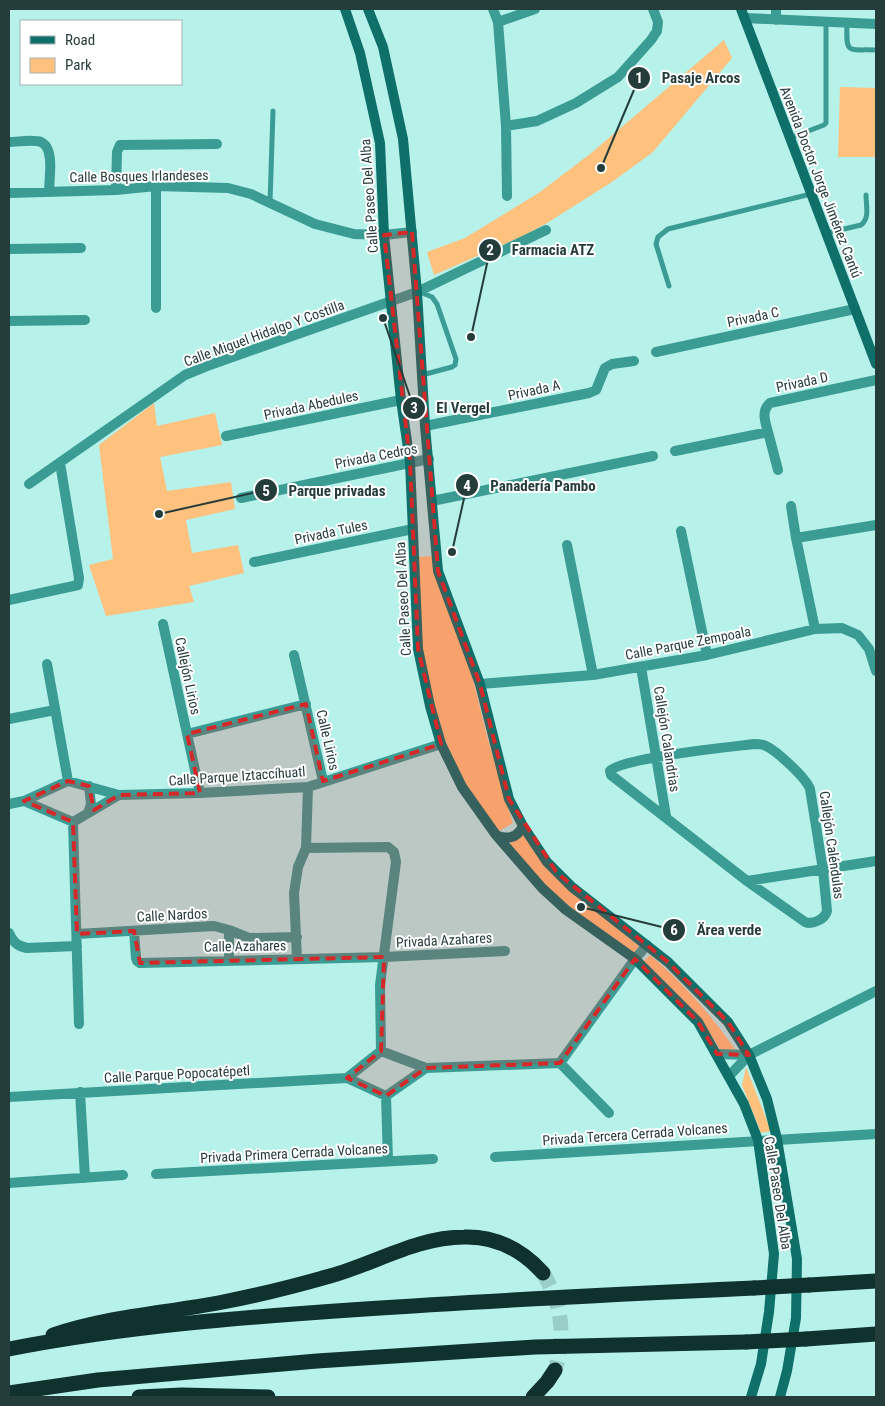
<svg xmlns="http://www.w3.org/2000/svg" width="885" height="1406" font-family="'Roboto Condensed',sans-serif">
  <rect width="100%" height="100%" fill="#b6f1ea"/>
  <path fill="#ffc17e" d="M724,40L732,58L653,152L612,182L547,223L523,236L434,275L427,252L465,238L540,192L590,154Z
    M840,87L876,88V157H838Z
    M154,403L157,426L215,413L222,445L160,457L167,491L231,482L235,509L186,520L192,553L238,545L244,573L189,586L194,602L106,616L89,565L113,559L99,445Z
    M433,556L472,675L487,736L513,823L499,831L462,781L433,710L419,649L417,557Z
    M523,834L610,923L639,946L632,955L551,892L509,844Z
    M650,955C683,983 710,1014 735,1049L722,1052L706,1027L642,963Z
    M746,1067L771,1131L761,1133L742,1085Z"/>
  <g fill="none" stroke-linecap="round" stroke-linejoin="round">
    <path stroke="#99cdc7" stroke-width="15" stroke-dasharray="15 8" stroke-linecap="butt" d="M543,1273C562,1304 566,1335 555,1370"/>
    <path stroke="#3b9c94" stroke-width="5" d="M847,23C846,55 847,49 876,50
      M790,138L824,125L826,123V22
      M270,202L273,111
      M827,233L861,225C870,218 866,206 866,195
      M669,286L656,244L658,237L668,229L811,194
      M420,292L432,297L437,304L456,359L455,365L452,367L422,375"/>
    <path stroke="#3b9c94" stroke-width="10" d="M493,9L498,22L506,126L507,196
      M745,18L876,24
      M776,20V9
      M498,22L535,9
      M506,126L537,121L576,103L618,77L651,40L657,31L658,22L653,9
      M9,142C18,142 33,139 41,142C55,148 49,179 49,192
      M156,186V308
      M116,190L117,152L120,145L217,144
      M9,193L116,190L156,186L228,188L251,194L315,224L354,234L384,235L412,232
      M9,249L81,248
      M9,321L85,320
      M656,352L855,309
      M425,426L589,393L596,390L605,368L612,364L634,361
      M768,432L778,470
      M226,436L401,400
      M675,451L768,432C765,421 761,411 770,403L876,380
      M29,484L185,375L207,366L417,292L546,230
      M241,498L429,459
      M432,501L653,456
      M791,506L796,538L815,629
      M681,531L707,655
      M796,538L876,525
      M567,545L593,675
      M254,562L413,529
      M9,600L78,585L79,578L60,463
      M163,624L200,793
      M294,655L323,781
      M47,664L68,781
      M641,667L666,816
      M480,684L593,675L707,655L815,629L842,628L858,635L869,649L876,671
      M9,719L55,710
      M187,734L306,704
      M754,744C758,744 763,744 766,746C777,751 806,778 810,789L823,870L827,911C825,919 813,925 805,922L747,881L611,775L610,771C622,758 730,747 754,744Z
      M24,801L73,822L119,795
      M9,804L24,801L68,781L119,795L200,793L308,787L441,744
      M88,813L91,804L89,786
      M73,822L79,1024
      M306,848L388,847L394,852L396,862L380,985L381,1051
      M747,881L876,861
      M134,931L136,958L137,961L140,963L384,957L505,951
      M9,933C13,942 17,946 27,948L77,946
      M77,934L214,926L229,930L249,938L297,937
      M297,959L294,893L298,867L306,848L308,787
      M229,960V930
      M717,1054L749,1055
      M560,1063L609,1113
      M729,1076L749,1055L876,991
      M347,1078L381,1051L426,1068L560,1063L635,959L647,945
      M80,1092L85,1178
      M386,1096L388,1161
      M9,1097L347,1078L386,1096L426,1068
      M495,1157L876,1134
      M156,1174L433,1159
      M9,1183L123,1175"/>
    <path stroke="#0e7069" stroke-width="10" d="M345,9L360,53L380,143L384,235L401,400L410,462L418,649L430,706L441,744L462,787L496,835L542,888L566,910L635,959L698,1022L744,1104L758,1140L774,1254L769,1312L761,1364L751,1397
      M368,9L383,47L403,139L417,292L425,426L438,571L480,684L509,799L523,826L547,862L572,887L668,962L728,1022L749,1055L767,1099L777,1139L797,1259L796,1318L787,1371L780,1397
      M741,9L876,364
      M496,835C508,840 517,838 523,826"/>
    <path stroke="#0f322f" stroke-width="15" d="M809,1285L876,1281
      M53,1335C108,1316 167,1313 223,1302C259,1295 295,1286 330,1276C374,1264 417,1237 464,1237C496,1236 522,1250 543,1273
      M806,1339L876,1334
      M9,1349C126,1326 246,1317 365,1309C495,1300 624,1294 754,1288
      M9,1393L98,1380L317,1361L535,1347L746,1342
      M139,1397L182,1395L268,1397
      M533,1397L547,1382L555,1370"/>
    <path stroke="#0f322f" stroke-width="15" d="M754,1288L809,1285
      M746,1342L806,1339"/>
  </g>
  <path fill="#d62828" fill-opacity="0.2" stroke="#d62828" stroke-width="4" stroke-dasharray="10 6" stroke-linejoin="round" d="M412,232L438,571L480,684L509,799L557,873L668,962L728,1022L749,1055L717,1054L698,1022L635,959L560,1063L426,1068L386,1096L347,1078L381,1051L384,957L140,963L134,931L77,934L73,822L24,801L68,781L89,786L94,810L119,795L200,793L187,734L306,704L323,781L441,744L418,649L410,462L384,235Z"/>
  <g text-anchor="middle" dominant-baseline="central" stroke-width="4" stroke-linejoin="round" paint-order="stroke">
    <g font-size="14" fill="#253d3a" stroke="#fff">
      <text transform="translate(139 176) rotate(-1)">Calle Bosques Irlandeses</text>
      <text transform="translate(821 182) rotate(69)">Avenida Doctor Jorge Jiménez Cantú</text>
      <text transform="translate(369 196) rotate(-94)">Calle Paseo Del Alba</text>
      <text transform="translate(753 317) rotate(-12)">Privada C</text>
      <text transform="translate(264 333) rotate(-20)">Calle Miguel Hidalgo Y Costilla</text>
      <text transform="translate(802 382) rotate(-12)">Privada D</text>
      <text transform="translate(534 390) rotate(-12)">Privada A</text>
      <text transform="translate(311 405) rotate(-12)">Privada Abedules</text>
      <text transform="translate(376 456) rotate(-11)">Privada Cedros</text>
      <text transform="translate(331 532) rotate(-12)">Privada Tules</text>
      <text transform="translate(403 599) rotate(-93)">Calle Paseo Del Alba</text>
      <text transform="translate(688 643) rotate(-11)">Calle Parque Zempoala</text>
      <text transform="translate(188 676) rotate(78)">Callejón Lirios</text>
      <text transform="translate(667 739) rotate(81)">Callejón Calandrias</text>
      <text transform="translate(328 740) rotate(77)">Calle Lirios</text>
      <text transform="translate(237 776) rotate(-4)">Calle Parque Iztaccíhuatl</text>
      <text transform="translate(832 845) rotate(82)">Callejón Caléndulas</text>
      <text transform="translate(172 915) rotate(-3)">Calle Nardos</text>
      <text transform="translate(444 940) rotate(-3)">Privada Azahares</text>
      <text transform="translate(245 946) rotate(-1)">Calle Azahares</text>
      <text transform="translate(177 1074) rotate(-3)">Calle Parque Popocatépetl</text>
      <text transform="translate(635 1134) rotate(-4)">Privada Tercera Cerrada Volcanes</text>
      <text transform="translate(294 1153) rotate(-3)">Privada Primera Cerrada Volcanes</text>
      <text transform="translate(778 1193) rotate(81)">Calle Paseo Del Alba</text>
    </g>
  </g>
  <path fill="none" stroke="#253d3a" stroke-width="2" d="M601 168L639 78M471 337L490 250M383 318L414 408M452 552L467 485M159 514L266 490M581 907L674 930"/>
  <g fill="#253d3a" stroke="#fff" stroke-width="2">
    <circle cx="601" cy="168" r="5"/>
    <circle cx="471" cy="337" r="5"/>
    <circle cx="383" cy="318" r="5"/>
    <circle cx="452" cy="552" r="5"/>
    <circle cx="159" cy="514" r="5"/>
    <circle cx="581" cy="907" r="5"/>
    <circle cx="639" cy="78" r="12"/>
    <circle cx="490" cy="250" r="12"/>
    <circle cx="414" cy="408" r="12"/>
    <circle cx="467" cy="485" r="12"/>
    <circle cx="266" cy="490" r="12"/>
    <circle cx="674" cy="930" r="12"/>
  </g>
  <g font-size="15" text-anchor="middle" font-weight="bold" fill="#fff">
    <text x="639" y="83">1</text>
    <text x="490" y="255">2</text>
    <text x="414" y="413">3</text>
    <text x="467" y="491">4</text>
    <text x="266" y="496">5</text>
    <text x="674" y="935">6</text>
  </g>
  <g font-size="15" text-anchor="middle" font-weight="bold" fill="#253d3a" stroke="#fff" stroke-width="4" stroke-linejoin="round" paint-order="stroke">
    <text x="701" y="83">Pasaje Arcos</text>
    <text x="553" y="255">Farmacia ATZ</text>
    <text x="463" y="413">El Vergel</text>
    <text x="543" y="491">Panadería Pambo</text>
    <text x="337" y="496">Parque privadas</text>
    <text x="729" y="935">Ärea verde</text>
  </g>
  <rect width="885" height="1406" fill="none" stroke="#253d3a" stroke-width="20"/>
  <rect x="20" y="20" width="162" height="65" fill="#ffffff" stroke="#a8b1b0"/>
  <rect x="30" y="36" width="25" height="8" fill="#0e7069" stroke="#a8b1b0"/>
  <text x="65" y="45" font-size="15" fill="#253d3a">Road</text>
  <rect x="30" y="58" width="25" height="15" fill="#ffc17e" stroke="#a8b1b0"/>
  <text x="65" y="70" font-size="15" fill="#253d3a">Park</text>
</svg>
